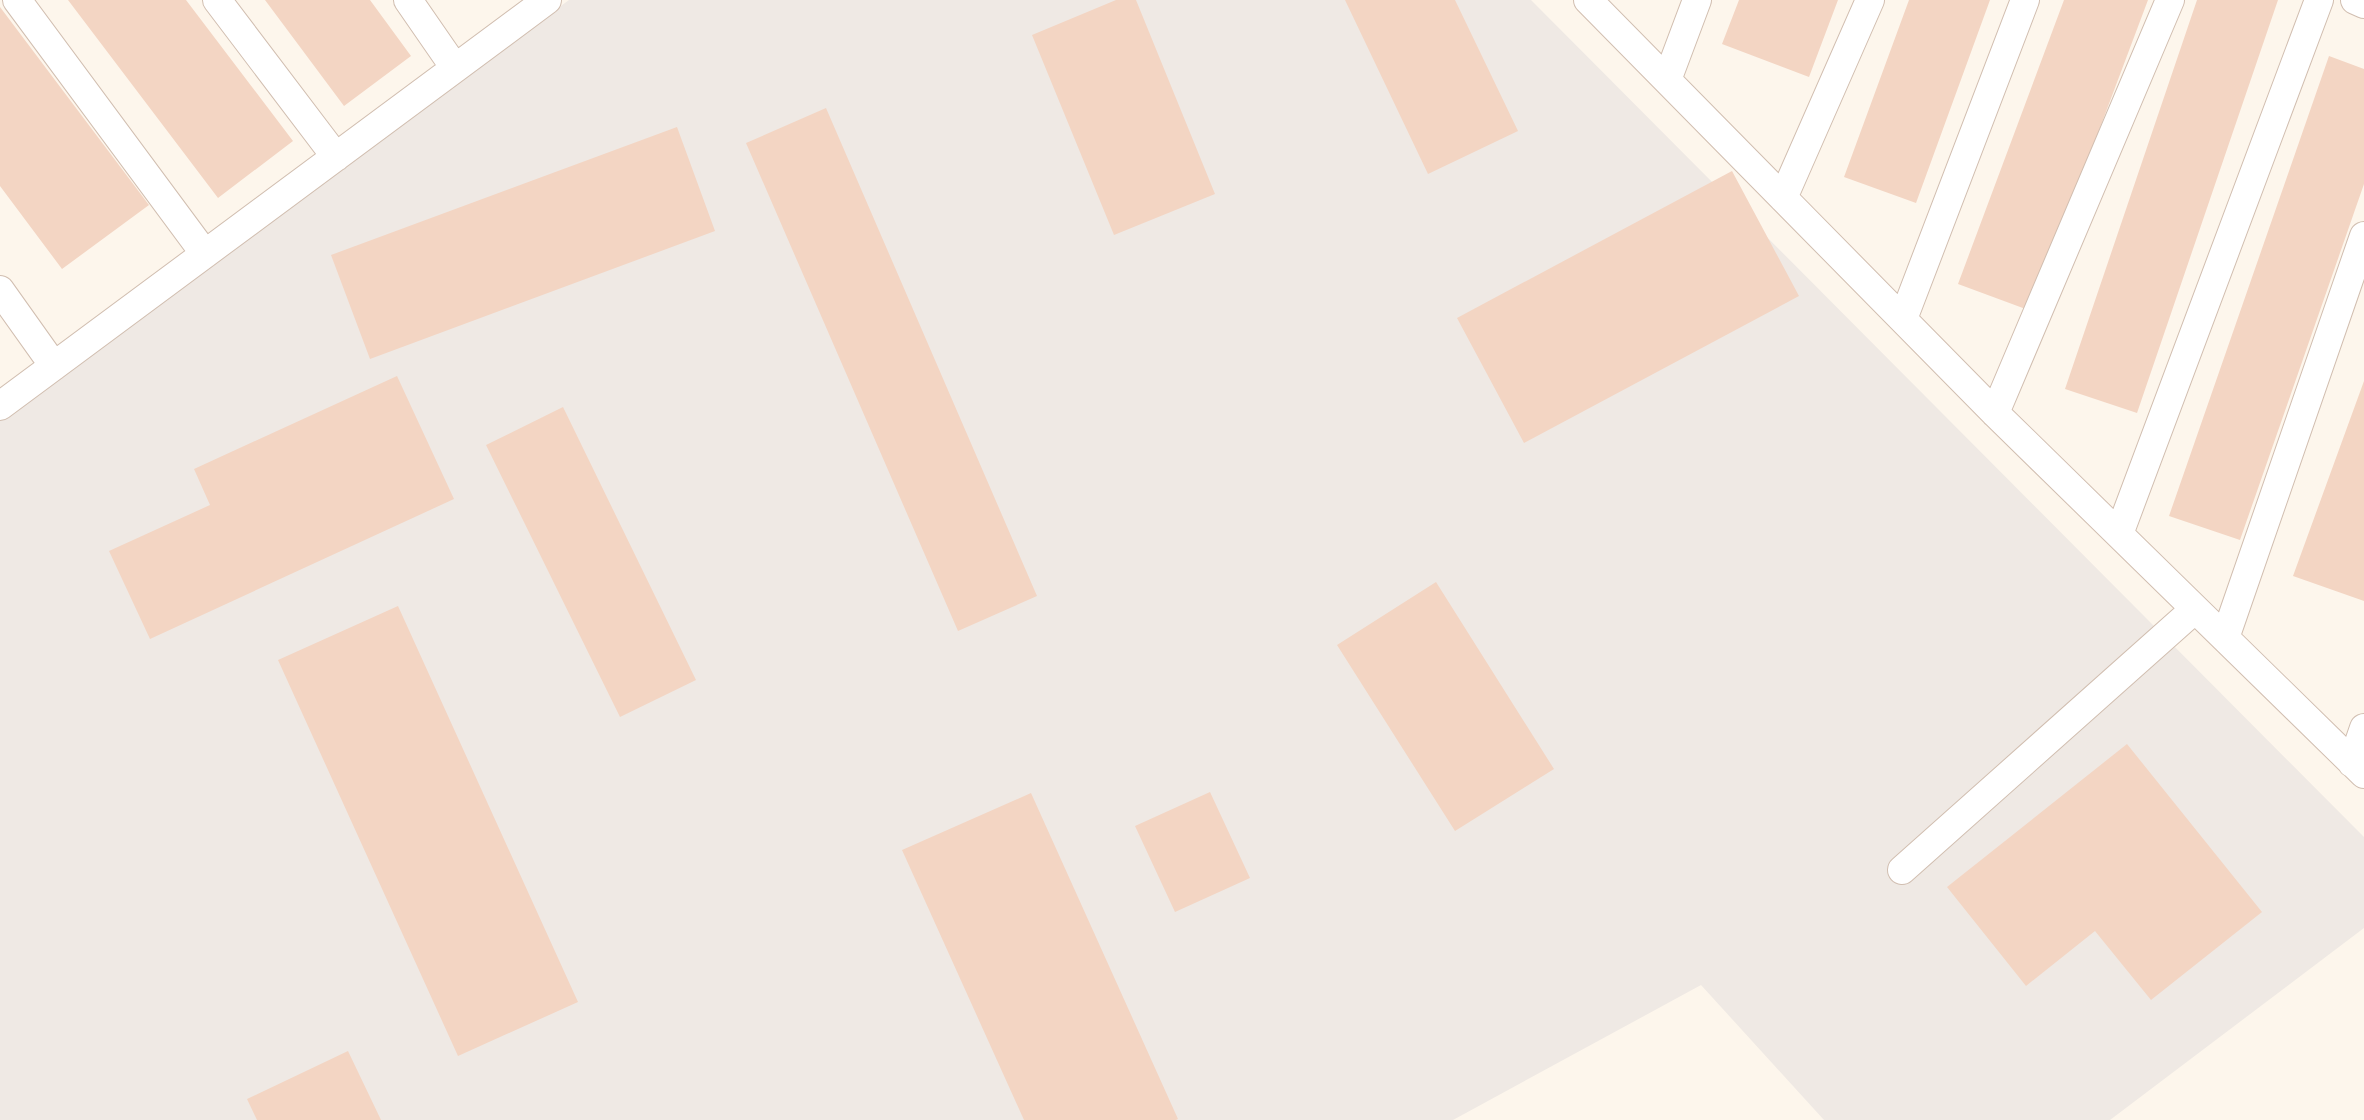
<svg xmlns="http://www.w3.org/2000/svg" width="2364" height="1120" font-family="'PT Sans',sans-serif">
  <rect width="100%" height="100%" fill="#fdf6ec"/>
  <path fill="#efe9e4" d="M569,0H1531L2364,837V928L2110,1120H1824L1701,985L1453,1120H0V420Z"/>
  <path fill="#f3d5c3" d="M68,0H186L293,141L218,198Z
    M265,0H370L411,56L344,106Z
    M1116,0H1136L1215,194L1114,235L1032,35Z
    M1345,0H1455L1518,131L1428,174Z
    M1739,0H1838L1809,77L1722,44Z
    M1909,0H1990L1916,203L1844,177Z
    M2064,0H2148L2031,311L1958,284Z
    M2197,0H2278L2137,413L2065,389Z
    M0,7L149,205L62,269L0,186Z
    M2329,56L2364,69V184L2240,540L2169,516Z
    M826,108L1037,596L958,631L746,143Z
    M677,127L715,231L370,359L331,255Z
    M1732,171L1799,296L1524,443L1457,318Z
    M397,376L454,499L150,639L109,551L210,505L194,469Z
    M2364,381V601L2293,576Z
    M563,407L696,680L620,717L486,445Z
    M1436,582L1554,769L1455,831L1337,645Z
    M398,606L578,1002L458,1056L278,660Z
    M2127,744L2262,912L2151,1000L2095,931L2026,986L1947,887Z
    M1210,792L1250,878L1175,912L1135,826Z
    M1031,793L1178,1119L1176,1120H1024L902,850Z
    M348,1051L381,1120H257L247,1099Z"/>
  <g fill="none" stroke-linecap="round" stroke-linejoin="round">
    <g stroke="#d1beb0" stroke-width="30">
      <path id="minor" d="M17,0L205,254
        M217,0L336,157
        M408,0L455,68
        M1588,0L1995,413L2364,774
        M2355,0L2364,4
        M1667,80L1697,0
        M1783,198L1870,0
        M0,290L54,366
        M1903,319L2025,0
        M0,406L547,0
        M1995,413L2170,0
        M2119,534L2319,0
        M2225,638L2364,236
        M2352,763L2364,728
        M1902,870L2195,609"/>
    </g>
    <use href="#minor" stroke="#fff" stroke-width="28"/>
  </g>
</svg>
